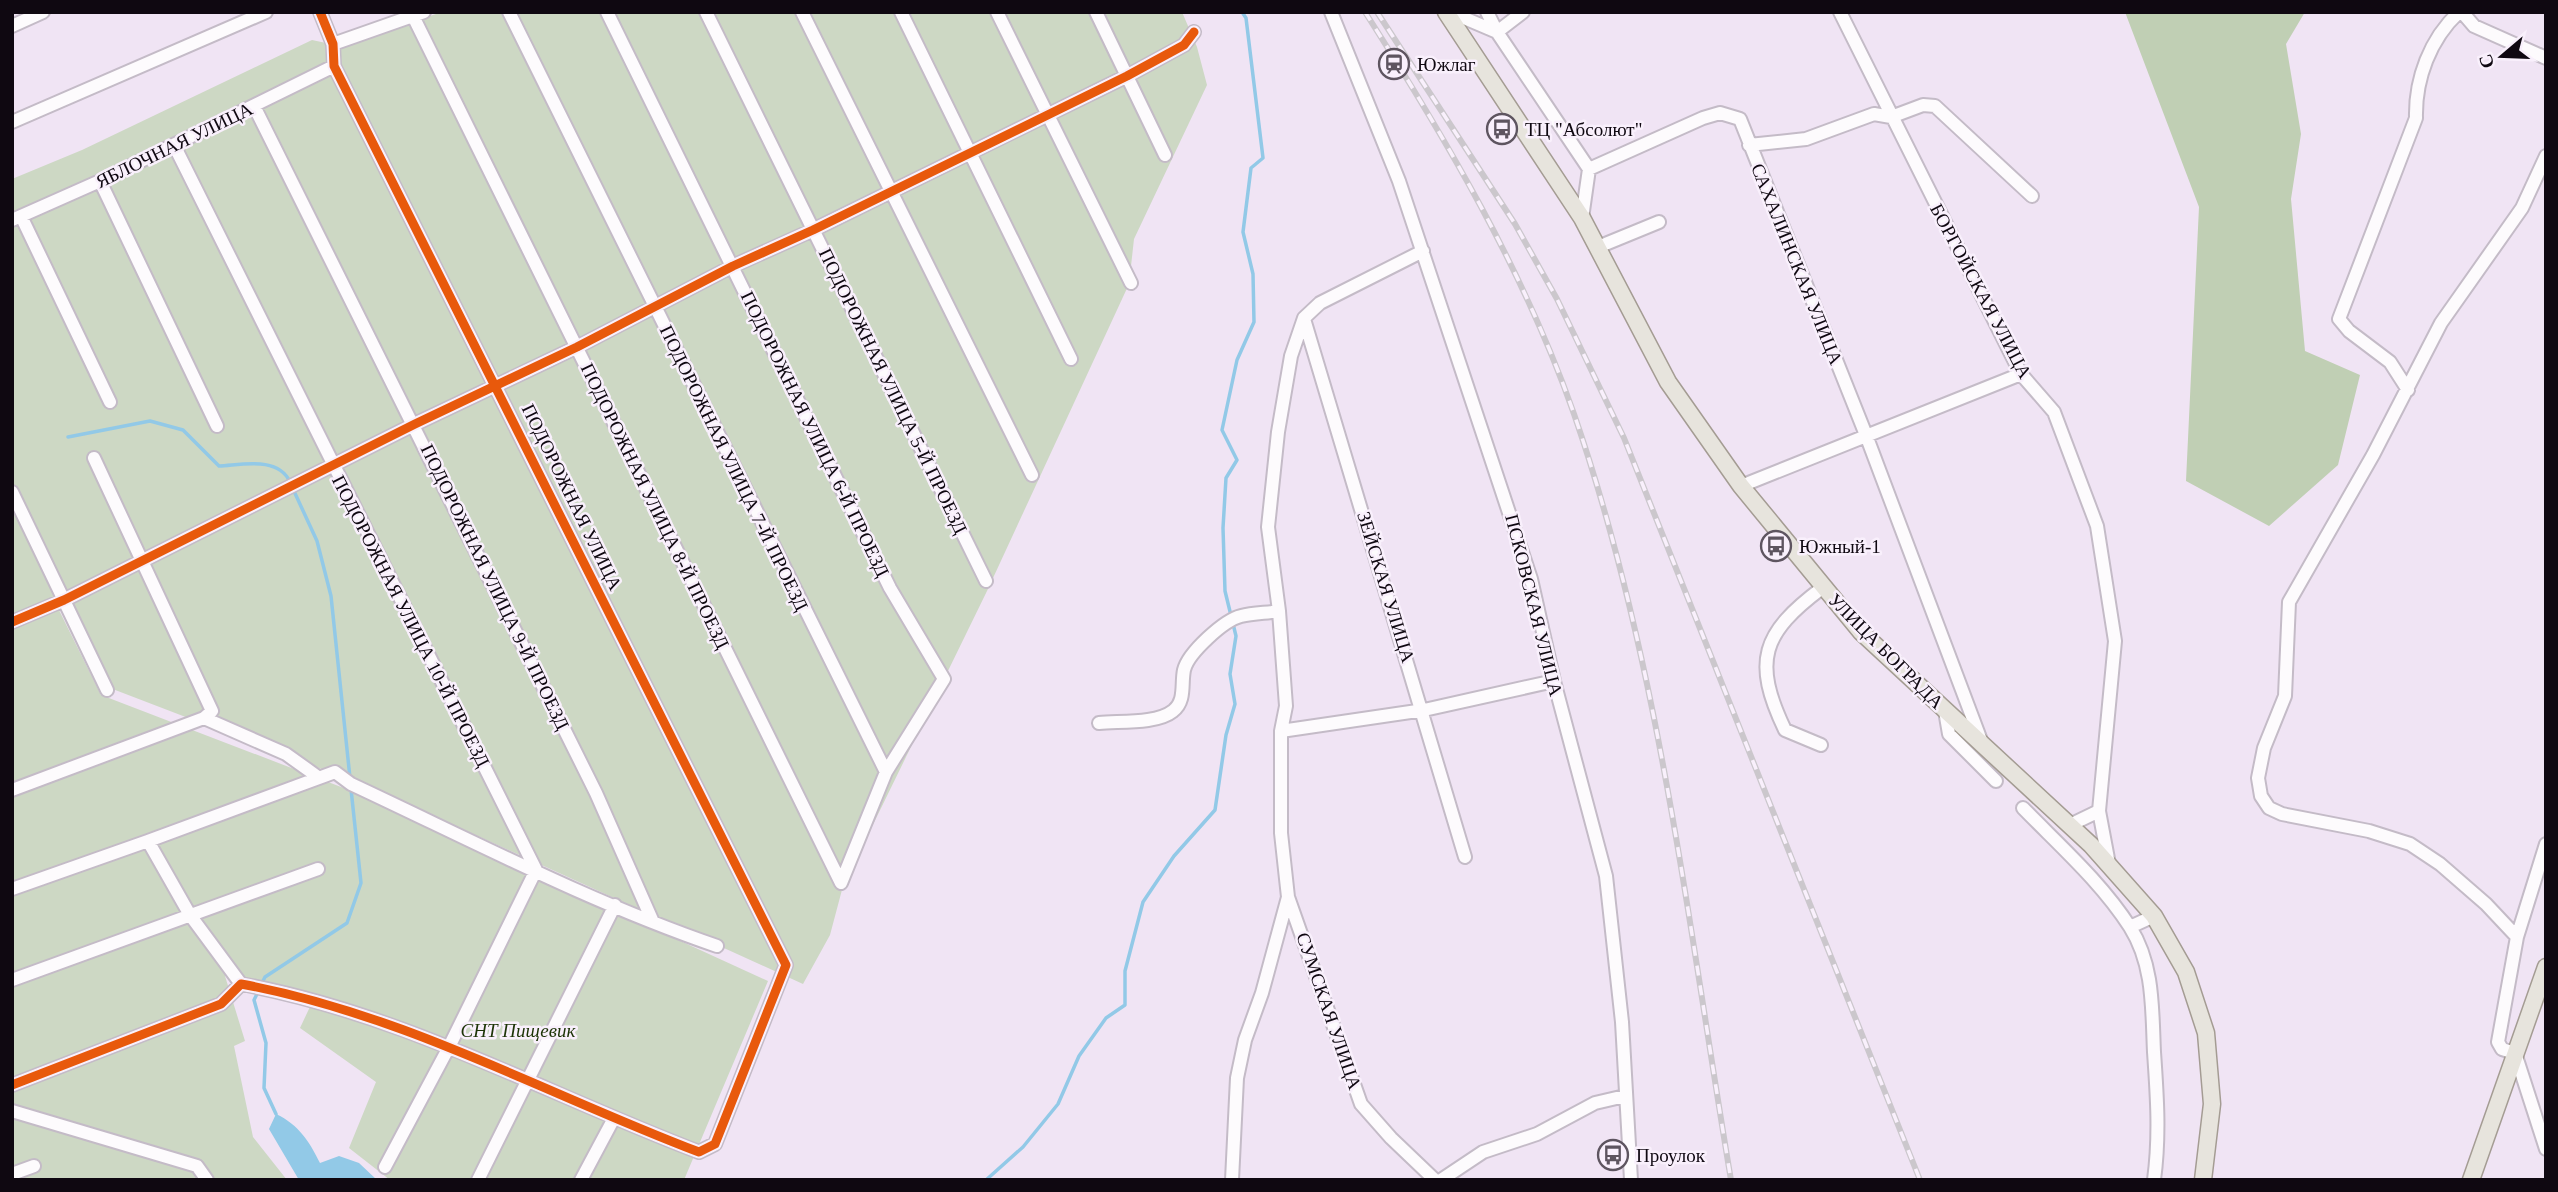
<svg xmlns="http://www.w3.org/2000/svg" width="2558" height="1192" font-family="Georgia,serif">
  <rect width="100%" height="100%" fill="#f0e4f4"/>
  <path fill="#cdd8c4" d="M442,12H1182L1197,47L1207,85L1134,239L1129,284L987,591L843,886L830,935L803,984L379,791L110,688L62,597L12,617V179L82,150L312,40L340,46Z
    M55,602L101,695L362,795L768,981L684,1180H390L349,1148L376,1082L300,1028L316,994L225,976L245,1041L234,1046L253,1137L287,1180H12V624Z"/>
  <path fill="#c0cfb4" d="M2125,12H2305L2286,44L2301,134L2291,199L2305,351L2360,375L2338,465L2269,526L2186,481L2199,207Z"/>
  <path fill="#92c9e7" d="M276,1114C299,1125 309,1141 320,1163L339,1156L359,1163L377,1180H299L269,1129Z"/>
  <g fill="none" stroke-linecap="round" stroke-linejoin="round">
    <path stroke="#92c9e7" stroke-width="3.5" d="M68,437L150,421L183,430L219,466C242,465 278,456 290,482
      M293,489L317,541L331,596L350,778
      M261,985L265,977L347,923L361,883L351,789
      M258,992L254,1000L266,1043L264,1088L276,1114
      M986,1180L1023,1147L1058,1104L1079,1056L1106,1018L1125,1005V971L1143,902L1174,856L1215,810L1226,735L1235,704L1230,674L1236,636L1225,591L1223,528L1226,478L1237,460L1222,430L1237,360L1254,322L1253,274L1243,232L1251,168L1263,158L1246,18L1242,12"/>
    <g stroke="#c4bbc7" stroke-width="16">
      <path id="minor" d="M509,12L886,772
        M607,12L890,588L944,679L886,772L841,883
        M706,12L986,581
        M802,12L1032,475
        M901,12L1071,359
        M997,12L1131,283
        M1096,12L1165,155
        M1331,12L1399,181L1531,579L1554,681L1606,876L1622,1022L1631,1180
        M1450,12L1497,32L1487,12
        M1523,12L1497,32L1589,169L1703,118L1720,113L1740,119L1866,435L1982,743
        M1840,12L2021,374L2054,412L2097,526L2115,641L2099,811L2109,864
        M2462,12L2474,26L2546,58
        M413,16L841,883
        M12,26L43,12
        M333,44L424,12
        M254,106L596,793L653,922
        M12,122L266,12
        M174,145L536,870L450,1045L385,1167
        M1749,145L1806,139L1874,114L1891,117L1923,105L1935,106L2032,196
        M2546,156L2522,208L2441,323L2373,455L2289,602L2285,696L2264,748L2258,778L2261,796L2269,808L2282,814L2369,831L2410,844L2440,864L2486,904L2517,937L2498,1042L2502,1049L2515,1053L2546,1149
        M100,181L217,426
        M21,216L110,402
        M1582,218L1589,169
        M12,220L100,181L334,66
        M1598,247L1659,222
        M1423,251L1320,303L1304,318L1291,356L1278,432L1268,527L1279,611L1286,706L1281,731V833L1288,897L1361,1104L1391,1138L1435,1180
        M1304,319L1465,857
        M2408,390L2390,362L2349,331L2339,319L2416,118C2415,79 2430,39 2459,12
        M1741,486L2021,374
        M12,492L107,690
        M12,622L64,600L415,424L577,347L733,266L813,230L1127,76L1184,45L1194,32
        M1945,711L1949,734L1996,781
        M204,718L286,754L318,777
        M1099,723C1120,721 1157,724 1173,711C1186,701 1181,684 1184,670C1188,653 1224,620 1241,616C1253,613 1267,613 1279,611
        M1281,731L1424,710L1554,681
        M1821,745L1785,730C1752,661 1762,633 1822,588
        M12,790L204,718L212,711L94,458
        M2023,808C2060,846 2101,882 2130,927C2154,965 2152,1009 2154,1052C2157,1095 2160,1136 2154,1180
        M2070,825L2099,811
        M12,889L148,841
        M2130,927L2154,916
        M2517,937L2546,844
        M12,980L318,869
        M241,984L190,915L148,841L335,772L351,784C471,840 591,903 717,946
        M12,1085L221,1004L241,984C404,1014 546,1094 699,1152L715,1144L786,965L334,66L333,44L320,12
        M12,1111L197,1166L207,1180
        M12,1174L34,1166
        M478,1180L615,905
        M581,1180L613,1120
        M1232,1180L1237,1078L1245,1040L1262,993L1288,897
        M1441,1180L1483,1152L1537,1134L1595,1103L1625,1096"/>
    </g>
    <g stroke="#a49c93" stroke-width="19">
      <path id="major" d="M1446,12L1582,218L1668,382L1741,486L1861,632L2091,845L2154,916L2186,972L2206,1033L2212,1104L2203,1180
        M2471,1180L2546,967"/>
    </g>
    <use href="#minor" stroke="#fdfbfd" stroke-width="12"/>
    <use href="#major" stroke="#e7e4dd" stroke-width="16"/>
    <g stroke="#cbc7cc" stroke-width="6">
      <path id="rail" d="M1365,12C1446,139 1524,271 1574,414C1659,660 1688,924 1731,1180
        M1377,12L1515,224L1557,299L1624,438L1920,1180"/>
    </g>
    <use href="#rail" stroke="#f9f0fc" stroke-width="3.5" stroke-dasharray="10" stroke-linecap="butt"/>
    <g stroke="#f9f0fc" stroke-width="13">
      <path id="cycleway" d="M12,622L64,600L415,424L577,347L733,266L813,230L1127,76L1184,45L1194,32
        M12,1085L221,1004L241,984C404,1014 546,1094 699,1152L715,1144L786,965L334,66L333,44L320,12"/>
    </g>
    <use href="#cycleway" stroke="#e8590c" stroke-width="9"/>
  </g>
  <defs>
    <g id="station-ring" transform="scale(1.575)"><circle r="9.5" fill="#f9f0fc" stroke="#5e5560" stroke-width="1.5"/><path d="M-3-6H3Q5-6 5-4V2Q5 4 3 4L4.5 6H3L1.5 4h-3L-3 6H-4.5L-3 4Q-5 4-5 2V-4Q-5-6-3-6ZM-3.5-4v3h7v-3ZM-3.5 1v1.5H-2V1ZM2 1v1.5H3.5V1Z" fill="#5e5560"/></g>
    <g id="bus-ring" transform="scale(1.575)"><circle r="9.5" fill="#f9f0fc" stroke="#5e5560" stroke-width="1.5"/><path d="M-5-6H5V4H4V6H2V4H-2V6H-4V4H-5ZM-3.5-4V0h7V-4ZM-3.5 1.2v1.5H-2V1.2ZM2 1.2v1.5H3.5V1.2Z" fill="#5e5560"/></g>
  </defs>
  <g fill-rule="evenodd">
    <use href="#station-ring" x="1394" y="64"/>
    <use href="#bus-ring" x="1502" y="129"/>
    <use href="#bus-ring" x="1776" y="546"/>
    <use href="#bus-ring" x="1613" y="1155"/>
  </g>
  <g text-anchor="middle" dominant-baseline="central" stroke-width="5" stroke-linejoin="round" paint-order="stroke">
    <g font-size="19" fill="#0f0811" stroke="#f9f0fc" text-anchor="start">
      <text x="1417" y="64">Южлаг</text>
      <text x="1525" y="129">ТЦ "Абсолют"</text>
      <text x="1799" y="546">Южный-1</text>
      <text x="1636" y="1155">Проулок</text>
    </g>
    <g font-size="19" fill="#0f0811" stroke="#f9f0fc">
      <text transform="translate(174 145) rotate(-26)">ЯБЛОЧНАЯ УЛИЦА</text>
      <text transform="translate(1797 264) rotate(68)">САХАЛИНСКАЯ УЛИЦА</text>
      <text transform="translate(1981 291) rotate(62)">БОРГОЙСКАЯ УЛИЦА</text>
      <text transform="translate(893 391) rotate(64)">ПОДОРОЖНАЯ УЛИЦА 5-Й ПРОЕЗД</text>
      <text transform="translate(815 434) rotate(64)">ПОДОРОЖНАЯ УЛИЦА 6-Й ПРОЕЗД</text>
      <text transform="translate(734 468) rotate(64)">ПОДОРОЖНАЯ УЛИЦА 7-Й ПРОЕЗД</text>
      <text transform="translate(572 497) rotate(64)">ПОДОРОЖНАЯ УЛИЦА</text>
      <text transform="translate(655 506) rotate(64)">ПОДОРОЖНАЯ УЛИЦА 8-Й ПРОЕЗД</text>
      <text transform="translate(495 587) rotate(64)">ПОДОРОЖНАЯ УЛИЦА 9-Й ПРОЕЗД</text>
      <text transform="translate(1386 587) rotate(73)">ЗЕЙСКАЯ УЛИЦА</text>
      <text transform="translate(1534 605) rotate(76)">ПСКОВСКАЯ УЛИЦА</text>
      <text transform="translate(411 621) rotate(63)">ПОДОРОЖНАЯ УЛИЦА 10-Й ПРОЕЗД</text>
      <text transform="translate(1886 651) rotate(45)">УЛИЦА БОГРАДА</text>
      <text transform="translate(1329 1011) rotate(71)">СУМСКАЯ УЛИЦА</text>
    </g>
    <g font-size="19" font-style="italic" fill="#1d3407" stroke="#f9f0fc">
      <text x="518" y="1030">СНТ Пищевик</text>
    </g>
  </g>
  <rect width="2558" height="1192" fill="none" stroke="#0f0811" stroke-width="28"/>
  <g transform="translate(2502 56) rotate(251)" stroke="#f9f0fc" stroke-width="5" paint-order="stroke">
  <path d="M0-5L12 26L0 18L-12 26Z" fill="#0f0811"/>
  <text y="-10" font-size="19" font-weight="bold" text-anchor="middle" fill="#0f0811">С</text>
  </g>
</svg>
